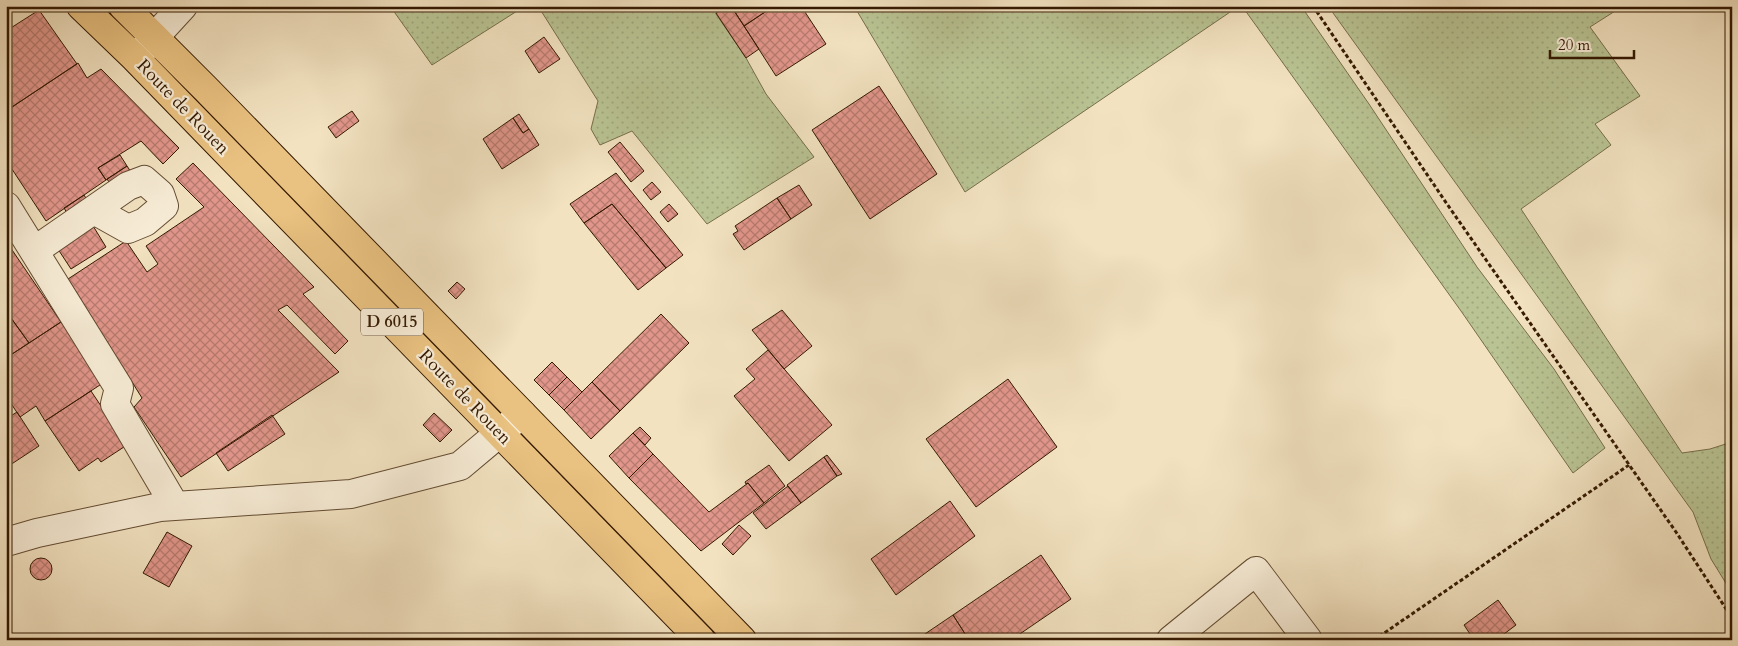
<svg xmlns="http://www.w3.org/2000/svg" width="1738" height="646" font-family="Cardo,serif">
  <defs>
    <pattern id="grass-dots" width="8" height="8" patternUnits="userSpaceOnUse" patternTransform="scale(1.25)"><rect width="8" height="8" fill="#b9c393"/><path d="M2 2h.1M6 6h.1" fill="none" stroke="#a0a77d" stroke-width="1.8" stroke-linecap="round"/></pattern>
    <pattern id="building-cross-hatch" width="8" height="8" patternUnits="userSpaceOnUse" patternTransform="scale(1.25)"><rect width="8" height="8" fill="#e1968b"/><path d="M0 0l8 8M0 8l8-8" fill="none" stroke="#b77a6f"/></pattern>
  </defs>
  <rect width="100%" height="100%" fill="#f2e2c0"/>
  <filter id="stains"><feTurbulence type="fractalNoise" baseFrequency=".004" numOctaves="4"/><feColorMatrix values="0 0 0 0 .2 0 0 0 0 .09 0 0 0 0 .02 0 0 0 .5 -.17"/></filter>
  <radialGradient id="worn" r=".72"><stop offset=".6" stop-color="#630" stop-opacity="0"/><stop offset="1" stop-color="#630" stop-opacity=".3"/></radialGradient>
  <path fill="url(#grass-dots)" stroke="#776e4a" d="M390,6H525L432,65Z
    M538,6H717L716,14L746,58L766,94L814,157L707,224L632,131L600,145L591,129L598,101Z
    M854,6H1239L965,192Z
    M1242,6H1301L1369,104L1477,267L1554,369L1605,448L1573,473L1461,311Z
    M1328,6H1623L1590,27L1640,96L1595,124L1611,145L1521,209L1682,453L1710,449L1732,442V593L1711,559L1693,512Z"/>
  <path fill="url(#building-cross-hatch)" stroke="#351a02" d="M728,6H731L759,49L746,58L716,13Z
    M731,6H774L744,26Z
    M774,6H801L826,44L776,76L744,26Z
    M39,10L77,64L6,111V31Z
    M544,37L560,59L539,73L525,51Z
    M78,63L87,78L101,69L179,148L163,164L141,141L98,168L106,180L46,221L6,160V111Z
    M879,86L937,174L870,219L812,130Z
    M352,111L359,121L336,138L328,127Z
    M519,114L529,129L523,133L513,118Z
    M513,118L523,133L529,129L539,145L502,169L483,139Z
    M620,142L644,171L631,182L608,152Z
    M120,155L127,166L106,180L98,168Z
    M193,163L314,287L303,294L348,341L335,354L287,305L278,310L339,372L181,477L134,407L142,398L68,279L126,241L147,272L158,264L146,246L204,207L176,179Z
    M127,166L131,172L111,185L107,179Z
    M616,173L683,255L666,268L612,204L584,223L570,204Z
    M652,182L661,192L651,200L643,190Z
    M799,185L812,205L791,219L777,198Z
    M84,195L87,200L67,213L64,208Z
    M777,198L791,219L744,250L733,234L738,231L735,226Z
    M612,204L666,268L638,290L584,223Z
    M669,204L678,214L668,222L660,212Z
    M90,221L106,247L71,269L54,243Z
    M6,241L61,322L29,343L6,311Z
    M457,282L465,289L456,299L448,291Z
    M782,310L812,346L784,369L752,330Z
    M6,311L29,343L6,358Z
    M661,314L689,343L620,411L592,382Z
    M61,322L103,383L45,421L36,406L20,417L6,396V358Z
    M768,350L832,425L789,461L734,396L755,379L746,369Z
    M552,362L567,377L549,395L534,380Z
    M567,377L582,392L564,410L549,395Z
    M1008,379L1057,447L976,507L926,439Z
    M592,382L620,411L591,439L564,410Z
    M91,391L127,445L101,462L98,458L79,471L45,421Z
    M17,412L39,446L7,467L6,419Z
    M434,413L452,430L440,442L423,425Z
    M272,415L285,434L228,471L216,453Z
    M640,427L651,438L645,445L633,433Z
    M633,433L653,454L629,478L609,456Z
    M653,454L709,512L748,483L764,503L701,551L629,478Z
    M827,455L842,474L837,476L824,457Z
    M824,457L837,476L801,503L787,485Z
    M769,465L785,486L764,503L748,483L746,484L745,482Z
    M788,486L801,503L766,529L753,513Z
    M950,501L975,536L896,595L871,559Z
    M739,525L751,536L733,555L722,544Z
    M167,532L192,546L169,587L143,573Z
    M1041,555L1071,599L1011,640H969L953,615Z
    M30 569a11 11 0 1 1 22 0a11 11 0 1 1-22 0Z
    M1498,600L1516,625L1496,640H1474L1464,625Z
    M953,615L969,640H916Z"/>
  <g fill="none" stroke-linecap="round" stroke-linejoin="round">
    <g stroke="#644c32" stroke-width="30">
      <path id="minor" d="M138,55L183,6
        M6,206L119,388L115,404L175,506
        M34,251L128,186L144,180L160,194L164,206L145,222L128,229L94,210
        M6,542L37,533L160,507L351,494L460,466L522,414
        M1171,640L1256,571L1308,640"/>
    </g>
    <g stroke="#351a02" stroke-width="30">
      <path id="major" d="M81,6L135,58L701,640
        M123,6L206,89L742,640"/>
    </g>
    <path stroke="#351a02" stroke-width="3" stroke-dasharray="4 2.5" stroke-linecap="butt" d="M1313,6L1447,204L1676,532L1732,618
      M1374,640L1629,465"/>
    <use href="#minor" stroke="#f7ecd6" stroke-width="28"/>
    <use href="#major" stroke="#e9c180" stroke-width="28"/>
  </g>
  <g text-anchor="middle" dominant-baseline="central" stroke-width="4.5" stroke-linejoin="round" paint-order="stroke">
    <rect fill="#f7ecd6" stroke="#6f5942" stroke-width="1" x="361" y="308.5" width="62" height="27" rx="4"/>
    <g font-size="16" font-weight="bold" fill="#351a02">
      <text x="392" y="322">D 6015</text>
    </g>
    <g font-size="18" fill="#351a02" stroke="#f7ecd6">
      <text transform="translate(183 107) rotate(46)">Route de Rouen</text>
      <text transform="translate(465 397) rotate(46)">Route de Rouen</text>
    </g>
  </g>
  <rect width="1738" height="646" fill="none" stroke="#f2e2c0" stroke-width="25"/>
  <rect x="8" y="8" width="1723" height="631" fill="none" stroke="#351a02" stroke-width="2.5"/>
  <rect x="12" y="12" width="1713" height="621" fill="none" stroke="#351a02"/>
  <path d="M1550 50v8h84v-8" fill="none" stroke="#351a02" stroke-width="2.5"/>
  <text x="1558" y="50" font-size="15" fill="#351a02" stroke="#f7ecd6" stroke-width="4" paint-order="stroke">20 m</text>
  <rect width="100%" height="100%" filter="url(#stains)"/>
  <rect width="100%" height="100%" fill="url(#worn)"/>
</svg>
